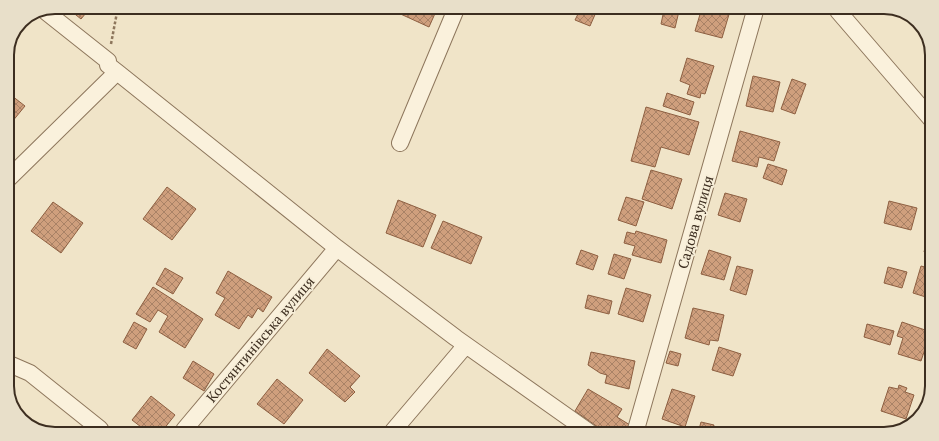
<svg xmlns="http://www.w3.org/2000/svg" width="939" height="441" font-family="'PT Serif',serif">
  <defs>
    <pattern id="building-cross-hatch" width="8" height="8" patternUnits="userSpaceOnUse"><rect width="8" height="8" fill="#cf9f7d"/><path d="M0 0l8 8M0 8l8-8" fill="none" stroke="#a98266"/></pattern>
  </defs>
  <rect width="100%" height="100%" fill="#f0e4c8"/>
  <path fill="url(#building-cross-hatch)" stroke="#8d5f41" d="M66,7H91L81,19Z
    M395,9H437L429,27L394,11Z
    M580,10H597L590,26L575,20Z
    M664,10L679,11L675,28L661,24Z
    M701,11H730L722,38L695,31Z
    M687,58L714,66L705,94L701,93L700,98L687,94L690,85L680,81Z
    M753,76L780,82L773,112L746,106Z
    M792,79L806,84L795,114L781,109Z
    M7,92L25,106L7,128Z
    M667,93L694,102L690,115L663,106Z
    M646,107L699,122L689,155L661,147L655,167L631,161Z
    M740,131L780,142L774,161L759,157L757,167L732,161Z
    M768,164L787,170L782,185L763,178Z
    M651,170L682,179L672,209L642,199Z
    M167,187L196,209L172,240L143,219Z
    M725,193L747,199L740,222L718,215Z
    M626,197L644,202L636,226L618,220Z
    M398,200L436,215L423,247L386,233Z
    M889,201L917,208L911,230L884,223Z
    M53,202L83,223L61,253L31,231Z
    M443,221L482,237L471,264L431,248Z
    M636,231L667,240L661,263L632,255L635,246L624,243L627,232L635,234Z
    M929,232V253L924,252Z
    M581,250L598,256L593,270L576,264Z
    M709,250L731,257L724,280L701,274Z
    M614,254L631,259L624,279L608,274Z
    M737,266L753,270L746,295L730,290Z
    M921,266L929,268V298L913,293Z
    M888,267L907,272L902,288L884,283Z
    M165,268L183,278L173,294L156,284Z
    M228,271L272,297L263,312L258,308L252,318L248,315L239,329L215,315L225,298L216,293Z
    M153,287L203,319L185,348L159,332L168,316L158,310L150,322L136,314Z
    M626,288L651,295L643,322L618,314Z
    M588,295L612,301L609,314L585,308Z
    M693,308L724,315L718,341L710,340L709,345L685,338Z
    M134,322L147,329L136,349L123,342Z
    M902,322L928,331V340L921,361L898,354L903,338L897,336Z
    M867,324L894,331L890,345L864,337Z
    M719,347L741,354L733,376L712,370Z
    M327,349L360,376L350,387L355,392L345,402L309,373Z
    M670,351L681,354L678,366L666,363Z
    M591,352L635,361L629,389L605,383L607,375L600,373L588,365Z
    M193,361L214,374L204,391L183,378Z
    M277,379L303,400L284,424L257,404Z
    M899,385L907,388L905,392L914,395L906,419L881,411L889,387L898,389Z
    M588,389L622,409L617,417L630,425L627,433L605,432L575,411Z
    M672,389L695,396L685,427L662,419Z
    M151,396L175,415L163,430H145L132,420Z
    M701,422L714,425L712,433H698Z"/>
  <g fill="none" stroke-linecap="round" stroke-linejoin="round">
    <g stroke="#8d765c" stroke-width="18">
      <path id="street" d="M45,11L108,61V65L117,72L337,248L456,338L589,432
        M838,11L931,119
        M400,143L456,9
        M7,180L117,72
        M7,363L30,373L100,429
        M184,430L337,248
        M393,431L466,345
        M635,433L755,11"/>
    </g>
    <path stroke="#8d765c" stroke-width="2.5" stroke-dasharray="3 2" stroke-linecap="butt" d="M111,44L118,7"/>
    <use href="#street" stroke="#faf1dc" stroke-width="16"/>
  </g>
  <g text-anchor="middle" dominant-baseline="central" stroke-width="3.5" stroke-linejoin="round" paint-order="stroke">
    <g font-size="14" fill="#3d2e20" stroke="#f7eed8">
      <text transform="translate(695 222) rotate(-74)">Садова вулиця</text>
      <text transform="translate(260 339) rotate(-50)">Костянтинівська вулиця</text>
    </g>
  </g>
  <path d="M0 0H939V441H0ZM55 14H884A41 41 0 0 1 925 55V386A41 41 0 0 1 884 427H55A41 41 0 0 1 14 386V55A41 41 0 0 1 55 14Z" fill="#e8dfc9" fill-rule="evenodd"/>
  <path fill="none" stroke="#3d2e20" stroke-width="2" d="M55 14H884A41 41 0 0 1 925 55V386A41 41 0 0 1 884 427H55A41 41 0 0 1 14 386V55A41 41 0 0 1 55 14Z"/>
</svg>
